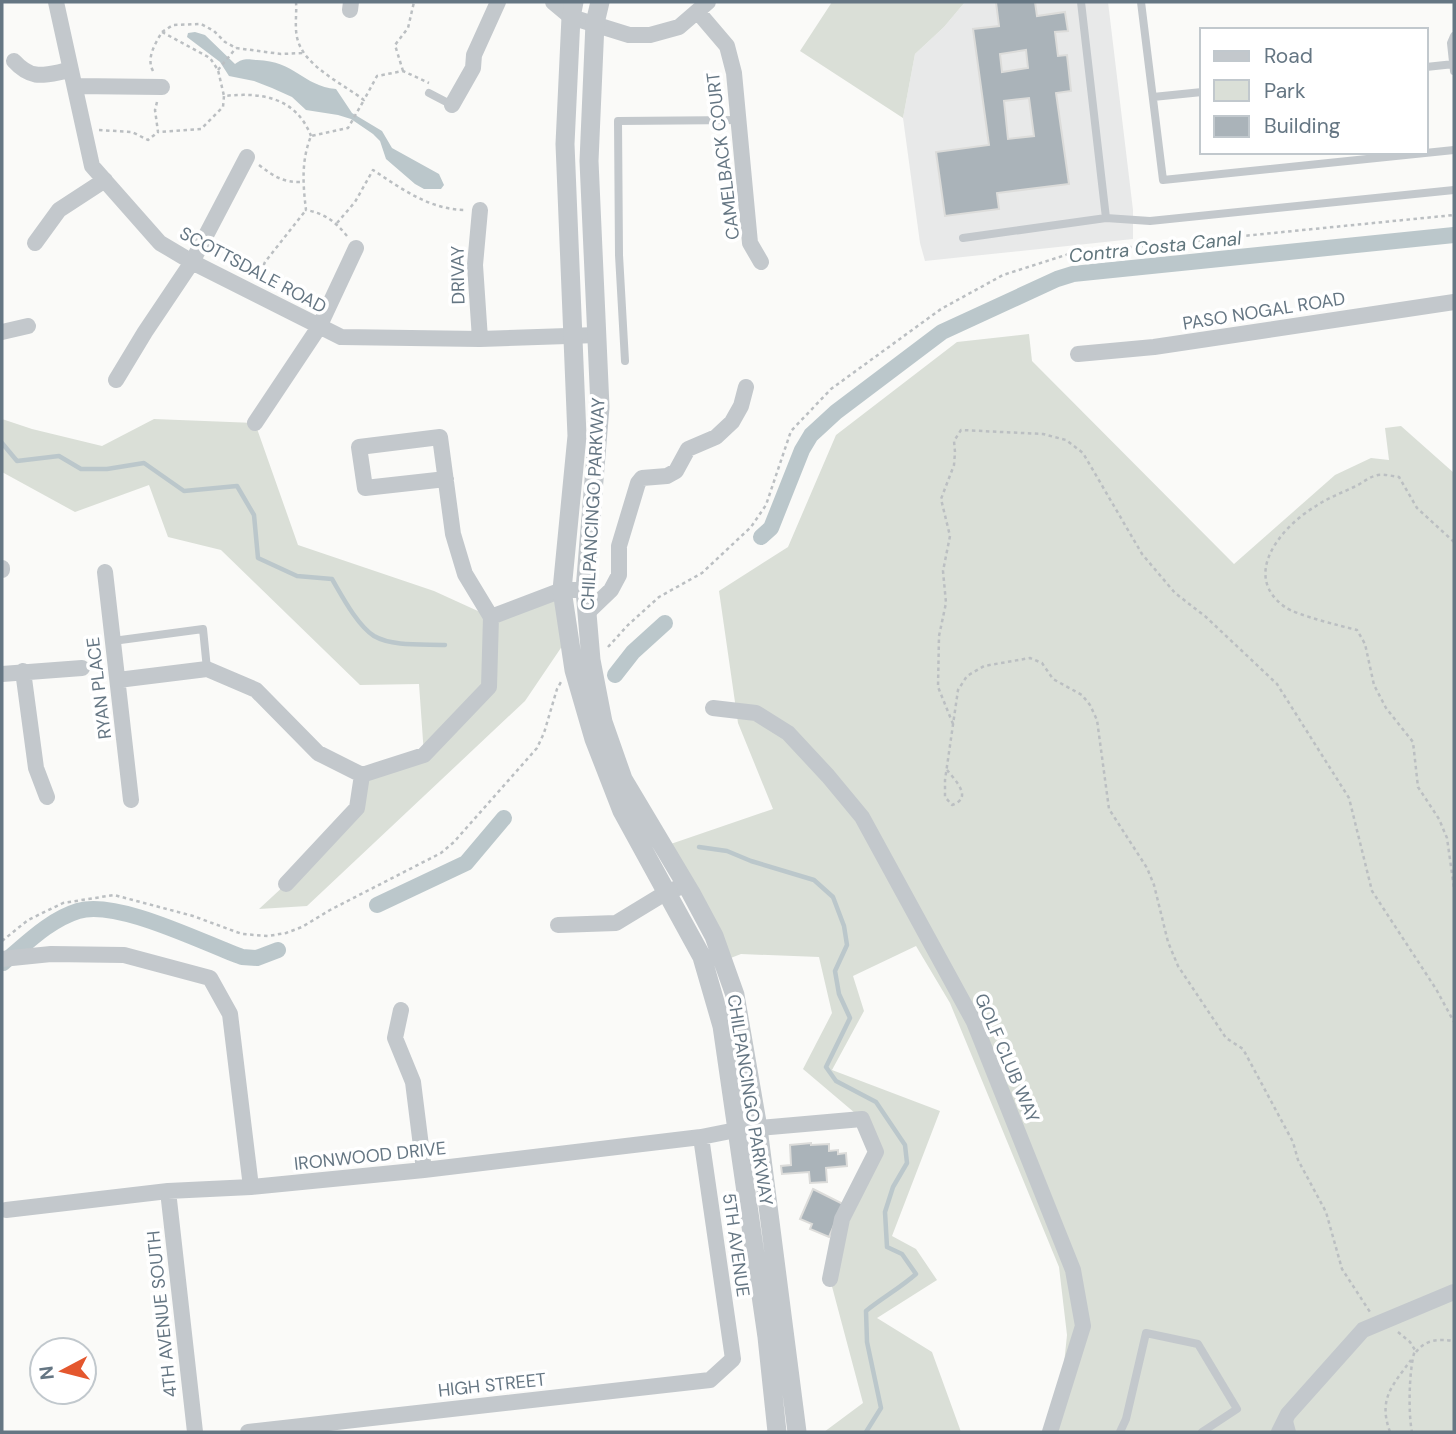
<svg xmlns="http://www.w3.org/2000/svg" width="1456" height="1434" font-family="'DM Sans',sans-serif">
  <rect width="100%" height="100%" fill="#fafaf8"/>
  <path fill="#e8e9e9" d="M965,2H1108L1133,210V239L925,261L920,243L903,118L915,54L944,27Z"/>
  <path fill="#dadfd7" d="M832,2H965L944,27L915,54L903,118L800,51Z
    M1029,334L1032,361L1234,564L1335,475L1371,458L1389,460L1385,428L1401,426L1454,473V1432H1050L1061,1393L1067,1335L1059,1267L950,1003L916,946L853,976L864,1011L832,1070L940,1111L892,1236L916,1249L937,1280L877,1318L932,1352L961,1432H824L863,1403L830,1279L834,1253L876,1152L862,1119L803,1069L832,1013L819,957L741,954L723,961L662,847L773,809L738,723L719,591L788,547L836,435L957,342Z
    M2,419L32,429L102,446L154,419L255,423L298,545L434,591L491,617L562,590L569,636L525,701L307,906L259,909L286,884L357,808L362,775L424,755L419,684L360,685L221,550L168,537L149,485L75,512L2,472Z"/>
  <path fill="#bbc7cb" d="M195,32L205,35L235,64C243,58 247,59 257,60C295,61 303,86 336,89L352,113L382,131L392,148L439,174L444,185L441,189H424L415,184L386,159L380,141L373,134L351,119L338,115L306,110L292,97L272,88L254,81L229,76L220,62L187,37L188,33Z"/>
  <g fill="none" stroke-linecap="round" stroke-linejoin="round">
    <path stroke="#bbc7cb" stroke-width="4.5" d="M2,443L17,461L59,456L81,469H107L144,463L184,491L237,486L254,515L258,558L297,576L332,579C342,596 357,625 374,636C393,647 424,644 445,645
      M699,847L727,851L751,861L814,880L833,897L844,926L847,945L835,971L839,994L850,1018L826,1067L836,1081L876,1102L905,1145L907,1163L893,1187L885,1212L887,1247L902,1254L916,1274C900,1288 882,1298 866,1311L867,1342L881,1408L866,1432"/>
    <path stroke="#bbc7cb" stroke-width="16" d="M761,537L771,528L802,450L811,435L836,412L942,332L1057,279L1073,274L1454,235
      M615,675L633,652L665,623
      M377,905L466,863L504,818
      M3,963C26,944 49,920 78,911C117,899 203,943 242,957L257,958L278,950"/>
  </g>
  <path fill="#aab3b9" stroke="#dcdcda" stroke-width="2" fill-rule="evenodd" d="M996,2H1035L1037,16L1065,12L1068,31L1055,32L1058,56L1067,55L1071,91L1056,93L1069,184L997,193L999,209L945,216L936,152L989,145L973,29L999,26ZM1026,50L1028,68L1002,72L1000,54ZM1029,98L1034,136L1008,139L1004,101Z
    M811,1143V1145L829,1144V1151L838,1150V1154L846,1153L847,1166L826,1168L827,1182L810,1183L809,1172L782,1174L781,1166L791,1165L790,1145Z
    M813,1189L843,1204L829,1237L810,1229L812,1224L800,1219Z"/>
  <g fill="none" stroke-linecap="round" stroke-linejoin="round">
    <path stroke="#bbbfc2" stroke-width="2.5" stroke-dasharray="3.5 3.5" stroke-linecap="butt" d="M296,2C297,14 294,29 298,41C306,67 343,84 364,100L377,76L403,71L429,83
      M162,32L173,25L201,24L214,31L225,42L236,48L281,54L303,53
      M218,70L236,48
      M153,71C146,58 155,44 162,32L210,58L218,70L224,96
      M403,71L395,45L408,28L414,2
      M157,102L155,110L158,132L201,129L223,107L224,96C261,92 296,97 311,136
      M99,130L132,132L148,140L158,132
      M259,165C273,176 284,183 302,182
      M337,223L355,202L373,170C402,189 430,210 466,210
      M347,236C336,222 324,213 306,210C303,185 301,161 311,136L348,128L364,100
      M258,278L265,262L306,210
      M1454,542L1417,508L1399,477C1392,476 1384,474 1378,475C1368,477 1363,483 1354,487C1341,493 1328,498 1316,506C1282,526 1240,575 1285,607C1296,615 1341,626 1357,630L1365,644L1374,685L1386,708L1413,742L1418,787L1439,819L1447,838L1454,888
      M608,647L628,625L659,597L702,573L751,527L766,505L791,431L831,389L941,309L1003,275L1072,253L1454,215
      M953,724L938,687L939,636L946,603L943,571L950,536L941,499L954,465L955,452L954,441L961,430L1043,434L1066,440L1083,453L1142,554L1175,593L1206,617L1277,684L1349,798L1372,891L1436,989L1454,1022
      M947,770C956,781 973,798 952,805L945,797V780L958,690L967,676L984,666L1030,658L1042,663L1053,679L1082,695L1090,705L1097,720L1109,809L1147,868L1154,885L1168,942L1178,966L1226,1038L1243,1049L1293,1142L1298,1160L1326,1212L1342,1269L1370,1312
      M2,941L28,920L63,903L114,895L193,916L242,934L268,936L286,933L302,927L330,910L441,853L454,842L537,748L544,733L557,689L561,682
      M1398,1332L1410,1342L1415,1350C1409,1368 1408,1413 1412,1432
      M1416,1352C1426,1339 1439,1339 1454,1341
      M1390,1432C1378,1399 1392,1386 1411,1360"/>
    <path stroke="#c3c8cc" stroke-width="8" d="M1141,2L1163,180L1454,150
      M1454,36L1451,43L1454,71
      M1426,67L1454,64
      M429,93L452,105
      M1153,97L1202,92
      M1106,218L1150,221L1454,190
      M963,238L1106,218L1081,2
      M625,361L619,255L618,121L739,120
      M113,641L203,629L207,669
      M1288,1417L1292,1432
      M1120,1432L1126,1419L1146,1333L1198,1344L1237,1409L1202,1432"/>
    <path stroke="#c3c8cc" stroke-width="16" d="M56,2L92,166L160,243L192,262L341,337L480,339L597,335
      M553,2L571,17L629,35H650L679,27L708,2
      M350,10L351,2
      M698,12L727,46L734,73L750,243L761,262
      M14,61C33,82 46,74 71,70
      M75,86L162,87
      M452,105L473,68L474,55L498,2
      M480,210L475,265L480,339
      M35,243L59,210L105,180
      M2,332L28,326
      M1078,354L1154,347L1454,302
      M116,380L145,332L192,262L247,157
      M255,423L319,327L356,248
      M2,568V570
      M105,572L131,800
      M587,613L611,590L619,575V546L638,483L642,478L667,476L676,471L688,449L716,437L732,422L741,406L746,387
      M491,617L562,590H585
      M23,671L36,768L47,797
      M2,674L82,668
      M118,680L207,669L256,690L318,753L362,775L424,755L489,687L491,617L465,574L453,534L440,437L359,447L365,488L446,479
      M713,708L756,713L788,733L828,776L862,817L974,1022L1073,1270L1083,1326L1050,1432
      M286,884L357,808L362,775
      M558,925L616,923L667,892L686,885
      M2,959L51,954L124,955L210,978L230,1014L251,1187
      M401,1010L395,1038L413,1082L424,1170
      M168,1191L195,1432
      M6,1210L168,1191L251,1187L424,1170L701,1137L736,1130L862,1119L876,1152L842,1219L830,1279
      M248,1432L710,1380L733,1359L701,1137
      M1279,1432L1288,1414L1363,1330L1454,1292"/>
    <path stroke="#c3c8cc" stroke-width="19" d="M574,2L571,17L565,144L577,436L562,590L574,670L594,739L622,811L702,957L722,1026L767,1337L777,1432
      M600,2L595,23L589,161L600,407L585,590L591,660L603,722L623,779L691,893L714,936L735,995L758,1128L797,1432"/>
  </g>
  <g text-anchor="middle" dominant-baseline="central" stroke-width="7" stroke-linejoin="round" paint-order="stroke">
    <g font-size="18" fill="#657683" stroke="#fff">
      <text transform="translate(723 156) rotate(-97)">CAMELBACK COURT</text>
      <text transform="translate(253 270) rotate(28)">SCOTTSDALE ROAD</text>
      <text transform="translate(458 275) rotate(-91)">DRIVAY</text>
      <text transform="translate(1264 311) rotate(-9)">PASO NOGAL ROAD</text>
      <text transform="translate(593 504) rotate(-87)">CHILPANCINGO PARKWAY</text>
      <text transform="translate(99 688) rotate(-97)">RYAN PLACE</text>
      <text transform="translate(1007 1058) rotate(67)">GOLF CLUB WAY</text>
      <text transform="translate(750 1100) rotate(81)">CHILPANCINGO PARKWAY</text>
      <text transform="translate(370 1156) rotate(-6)">IRONWOOD DRIVE</text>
      <text transform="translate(736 1245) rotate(82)">5TH AVENUE</text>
      <text transform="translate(162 1314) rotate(-96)">4TH AVENUE SOUTH</text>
      <text transform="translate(492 1385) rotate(-6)">HIGH STREET</text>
    </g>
    <g font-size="19" font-style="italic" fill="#60757c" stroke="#fff">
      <text transform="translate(1155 247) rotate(-6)">Contra Costa Canal</text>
    </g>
  </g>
  <rect width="1456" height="1434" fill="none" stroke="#657683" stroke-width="7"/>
  <rect x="1200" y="28" width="228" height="126" fill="#ffffff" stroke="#c1c8cd" stroke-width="2"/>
  <rect x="1214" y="51" width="35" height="10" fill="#c3c8cc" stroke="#c1c8cd" stroke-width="2"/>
  <text x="1264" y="63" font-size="21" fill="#657683">Road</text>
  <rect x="1214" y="80" width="35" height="21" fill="#dadfd7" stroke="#c1c8cd" stroke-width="2"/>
  <text x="1264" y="98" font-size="21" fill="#657683">Park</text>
  <rect x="1214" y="116" width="35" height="21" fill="#aab3b9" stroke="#c1c8cd" stroke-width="2"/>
  <text x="1264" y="133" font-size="21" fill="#657683">Building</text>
  <g transform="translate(63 1371) rotate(263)"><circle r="33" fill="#ffffff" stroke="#c1c8cd" stroke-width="2"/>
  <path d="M0-5L12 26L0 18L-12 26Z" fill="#e4572e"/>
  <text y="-10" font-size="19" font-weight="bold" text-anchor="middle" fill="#657683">N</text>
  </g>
</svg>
